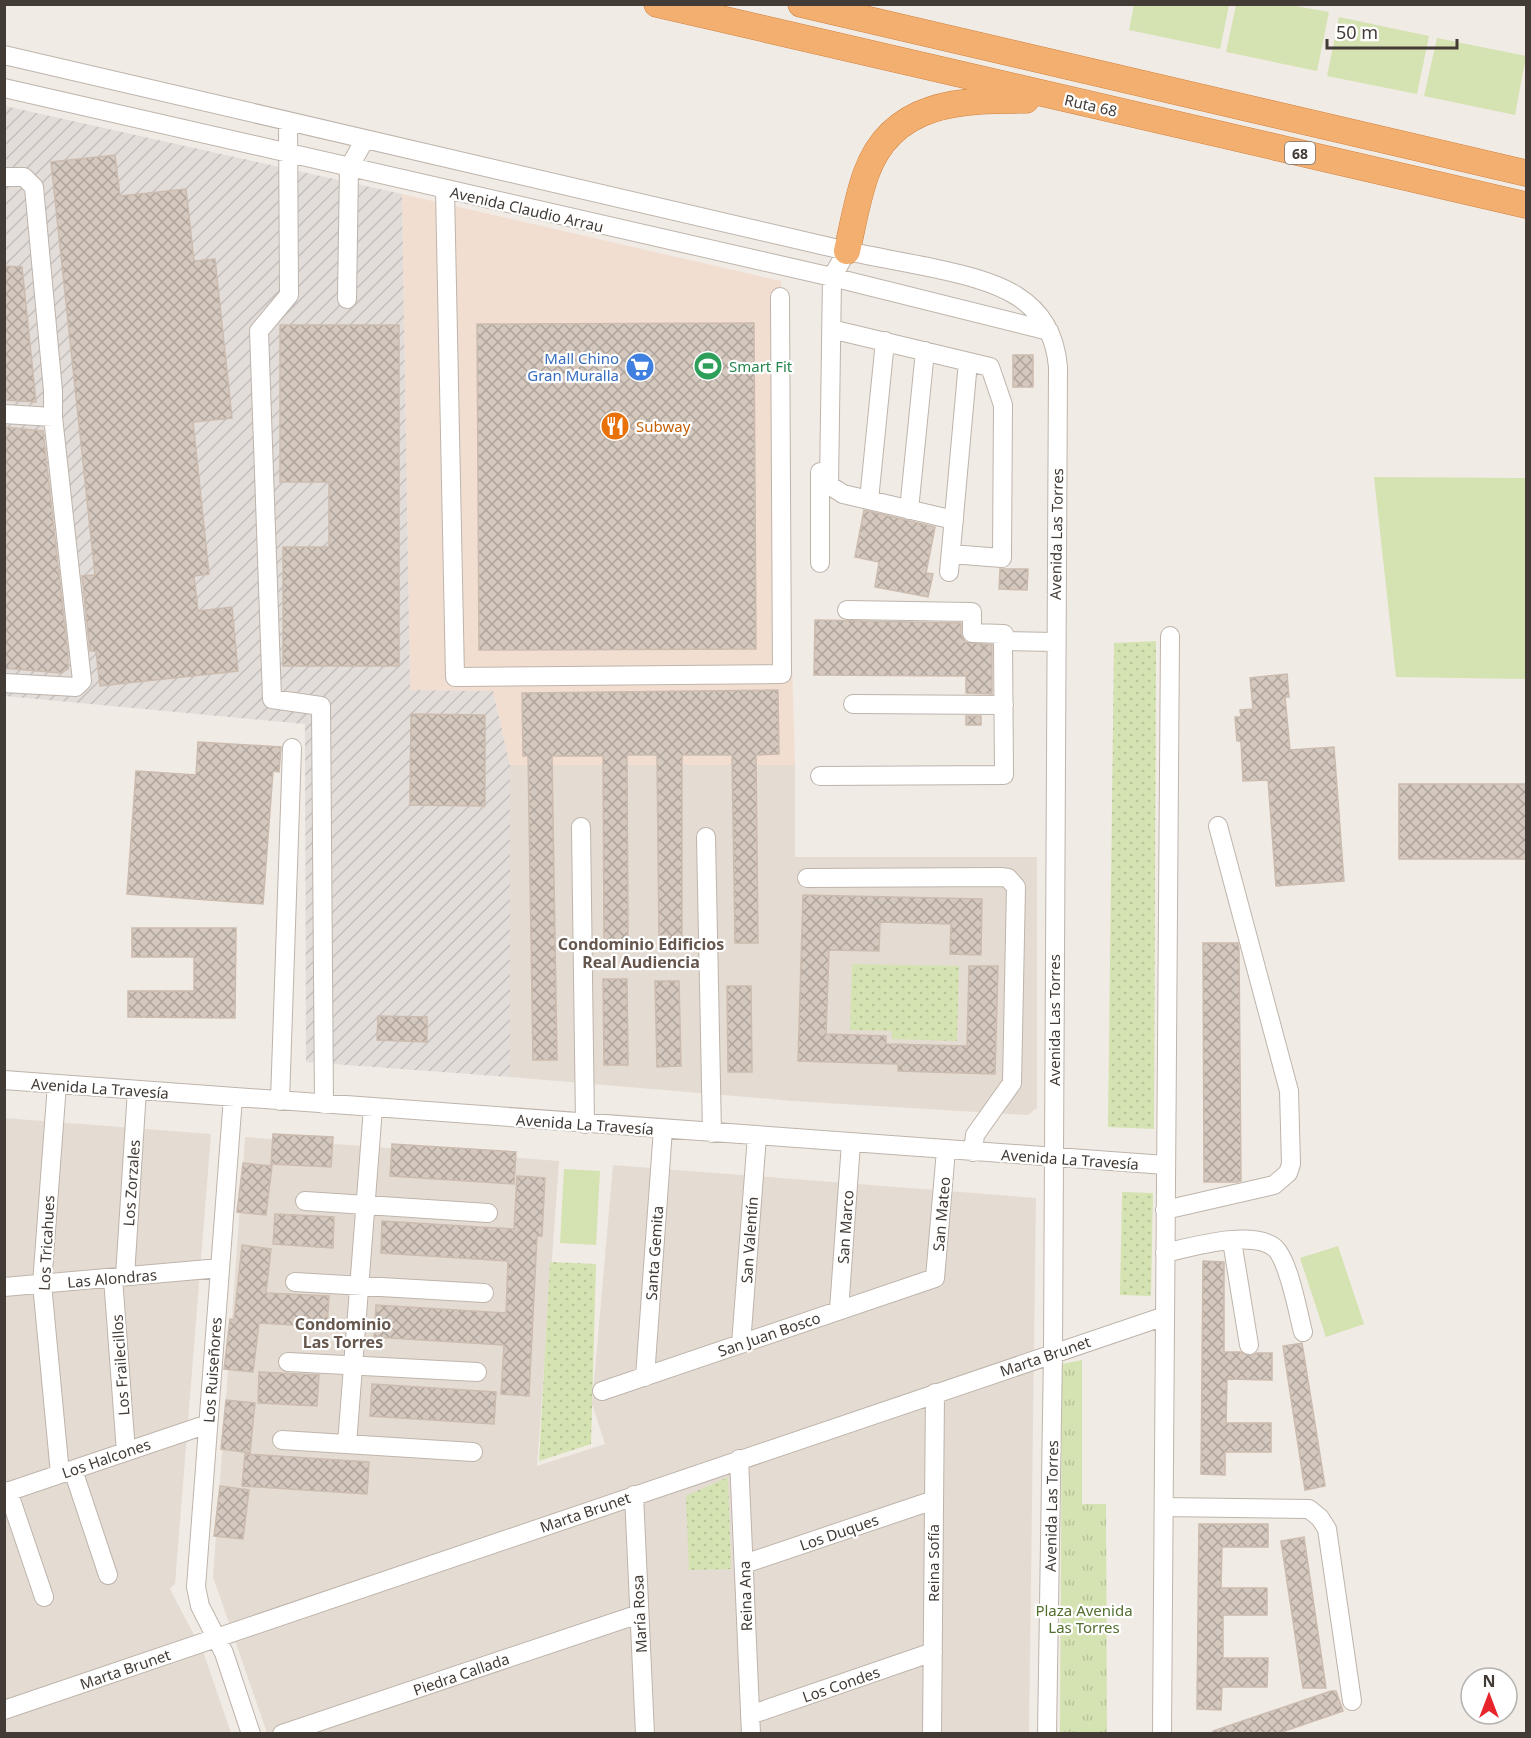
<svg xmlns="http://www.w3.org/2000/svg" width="1531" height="1738" font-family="'Noto Sans',sans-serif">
  <defs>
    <pattern id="industrial-furrows" width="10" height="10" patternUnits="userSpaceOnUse" patternTransform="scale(1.5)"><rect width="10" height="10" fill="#e3ddda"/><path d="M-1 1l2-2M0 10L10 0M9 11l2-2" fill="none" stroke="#c4bfbc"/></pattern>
    <pattern id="grass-dots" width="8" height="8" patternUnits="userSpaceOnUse" patternTransform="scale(1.5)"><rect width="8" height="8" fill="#d5e2b1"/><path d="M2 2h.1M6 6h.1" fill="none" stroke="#b8c399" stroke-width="1.8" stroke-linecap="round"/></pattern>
    <pattern id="park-tufts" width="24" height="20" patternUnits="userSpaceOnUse" patternTransform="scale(1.5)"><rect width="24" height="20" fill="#d5e2b1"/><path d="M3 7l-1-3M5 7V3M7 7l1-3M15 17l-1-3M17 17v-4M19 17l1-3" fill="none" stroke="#b8c399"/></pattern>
    <pattern id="building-cross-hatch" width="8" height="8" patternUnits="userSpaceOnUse" patternTransform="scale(1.5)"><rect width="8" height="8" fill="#d5c8be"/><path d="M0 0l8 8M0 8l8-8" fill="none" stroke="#aea49b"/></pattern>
  </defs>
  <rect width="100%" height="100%" fill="#f1ebe5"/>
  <path fill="#e4dcd3" d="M510,765H795V857H1037V1108L1028,1115L793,1101L510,1077Z
    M4,1118L211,1134L175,1584L170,1589L204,1654L231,1733H5Z
    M245,1137L559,1161L537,1466L605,1444L592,1404L613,1165L1036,1198L1029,1733H267L213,1577Z"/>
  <path fill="#f2ded1" d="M402,194L781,281L795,765H510L493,691L410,690Z"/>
  <path fill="url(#industrial-furrows)" d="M5,106L402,194L410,690L493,691L510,765V1077L306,1062L305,724L5,696Z"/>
  <path fill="url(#grass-dots)" d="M1156,641L1154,1129L1108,1127L1114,643Z
    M852,964L959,966L957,1041L892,1039V1031L850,1030Z
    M1122,1192L1153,1193L1151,1296L1120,1295Z
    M550,1262L596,1264L591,1444L539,1461Z
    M728,1477L731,1569L689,1570L686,1496Z"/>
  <path fill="url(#park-tufts)" d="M1082,1360V1504H1106L1107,1733H1060L1062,1364Z"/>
  <path fill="#d5e2b1" d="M1134,5H1229L1220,49L1129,30Z
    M1236,5H1290L1329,12L1317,71L1226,52Z
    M1339,17L1429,36L1417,94L1327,76Z
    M1437,38L1526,56L1515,115L1424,96Z
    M1374,477L1526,478V679L1396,677Z
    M564,1169L600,1171L596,1245L560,1243Z
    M1338,1246L1364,1324L1326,1337L1300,1258Z"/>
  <path fill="url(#building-cross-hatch)" stroke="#ccbcaf" stroke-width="1.5" d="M115,155L120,196L186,189L194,261L215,259L232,418L193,422L209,574L194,576L198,611L232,607L238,671L100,686L96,651H90L82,576L95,575L51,162Z
    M4,266L22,267L36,402L4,400Z
    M754,323L756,649L479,650L477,324Z
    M280,325H399V666H283V547H329V482H280Z
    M1013,355H1033V387H1013Z
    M4,427L43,431L68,654V669L60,673L4,668Z
    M864,510L935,527L926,573L933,574L928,597L875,587L879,562L855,557Z
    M1000,569H1028L1027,590L999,589Z
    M815,620L961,623V634L965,642L992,645V694L966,693V676L814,675Z
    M1287,674L1289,697H1285L1290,750L1334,747L1344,881L1276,886L1268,780L1243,781L1241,741H1237L1235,717H1241L1240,710L1253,709L1250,678Z
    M778,690L779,754L756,755L758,943H735L732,755H682V943L659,944L657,755H627L628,941L604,942L603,756H552L557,1060H533L528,756H523L522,693Z
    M411,714L485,715V806L410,805Z
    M966,716H981V725H966Z
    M198,742L281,747L279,772L273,771L263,904L127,894L136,771L196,775Z
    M1399,784H1527V859H1399Z
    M803,895L982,899L981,955L950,954L951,924L880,922L879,951L829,950L826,1034L886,1036V1044L967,1046L969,966H998L995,1074L898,1071V1064L798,1061Z
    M132,928H236L235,1018L128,1017V991H194V957H132Z
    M1203,943H1238L1239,949L1241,1181L1237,1182H1204Z
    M603,979H627L628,1065H604Z
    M655,981H679L681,1066L657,1067Z
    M727,986H751L752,1072H728Z
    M378,1016L427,1017V1042L377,1040Z
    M273,1134L333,1137L331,1167L271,1164Z
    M392,1144L516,1152L514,1184L390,1176Z
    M243,1163L272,1166L266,1215L237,1212Z
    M517,1176L545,1178L542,1236H537L529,1396L501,1394L504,1345L374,1337L376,1305L506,1313L508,1261L381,1253L382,1221L514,1229Z
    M275,1214L334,1217L333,1248L273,1244Z
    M242,1245L271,1249L266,1293L329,1296L327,1327L259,1323L253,1372L224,1369L230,1319L234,1320Z
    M1203,1261L1224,1262V1352H1241L1250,1356L1257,1353H1272V1380L1227,1379L1226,1423H1271V1452H1225V1475L1201,1474Z
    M1302,1343L1325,1486L1305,1490L1283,1346Z
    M259,1372L319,1375L317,1406L258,1403Z
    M372,1384L496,1392L494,1424L370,1416Z
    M226,1400L255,1403L250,1453L221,1449Z
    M245,1454L369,1462L367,1494L242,1486Z
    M220,1486L249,1490L243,1539L214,1536Z
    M1199,1524H1268V1547H1222L1221,1588H1267V1615H1223V1658H1268L1267,1687H1222L1221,1710L1197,1709Z
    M1304,1537L1326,1688H1303L1281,1541Z
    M1331,1691H1336L1343,1711L1276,1734H1213V1731Z"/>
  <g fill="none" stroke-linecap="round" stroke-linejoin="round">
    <g stroke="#beb4ab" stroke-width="20">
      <path id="minor" d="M4,55L847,251C875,257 904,262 933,268C993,281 1052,295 1058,367L1053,1352L1047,1734
        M4,88L832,277L1049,331
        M288,121L289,295L259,331L272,699L321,706L324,1104
        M4,177H24L34,187L53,391V417L4,414
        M445,190L455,677L782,674L780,297
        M847,251L832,277L829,485L843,494L954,520
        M347,299L349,168L365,139
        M831,329L990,367L1003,405L1002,558L951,554
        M869,500L885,341
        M909,510L925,351
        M820,563V472
        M949,572L968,362
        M847,610L972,612V633L1004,634L1003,641
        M4,683L76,687L82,681L53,417
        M853,704L1004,705
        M820,776L1004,775L1003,641L1055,642
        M581,827L585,1124
        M706,837L712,1133
        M807,878L1001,877L1008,878L1016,887L1012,1083L975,1135L973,1152
        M4,1080L1165,1165
        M57,1084L42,1284L60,1474
        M233,1097L196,1587L200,1606L224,1653L251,1734
        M280,1101L292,748
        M305,1201L488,1213
        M1165,1210L1274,1185L1288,1173L1291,1164L1289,1091L1218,826
        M1232,1241L1249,1345
        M1165,1253C1191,1247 1253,1229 1275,1248C1289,1261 1298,1313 1303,1332
        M125,1276L137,1090
        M113,1278L126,1452
        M295,1282L484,1293
        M4,1287L220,1268
        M839,1310L851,1143
        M741,1344L757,1136
        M288,1362L477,1372
        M645,1377L663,1129
        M602,1391L935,1278L946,1150
        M282,1440L473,1452
        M347,1444L373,1108
        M739,1459L751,1734
        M73,1470L108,1575
        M8,1491L44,1597
        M4,1493L208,1424
        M634,1495L645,1734
        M1164,1507L1309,1509L1320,1518L1327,1529L1352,1701
        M744,1564L934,1500
        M4,1710L1165,1316
        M750,1715L933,1652
        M282,1734L639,1614
        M932,1734L935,1393
        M1162,1734L1170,636"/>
    </g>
    <g stroke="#d08240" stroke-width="27">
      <path id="highway" d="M657,4L1526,205
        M801,4L1526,173
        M847,251C853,225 857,199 866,174C892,101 961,100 1026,100"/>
    </g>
    <use href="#minor" stroke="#fff" stroke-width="18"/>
    <use href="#highway" stroke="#f2af6f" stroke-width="26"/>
  </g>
  <defs>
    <g id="stadium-disc" transform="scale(1.5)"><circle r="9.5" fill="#2e9e5b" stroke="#fff"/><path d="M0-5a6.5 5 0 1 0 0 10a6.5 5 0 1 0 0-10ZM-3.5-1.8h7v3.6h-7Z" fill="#fff"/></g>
    <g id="supermarket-disc" transform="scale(1.5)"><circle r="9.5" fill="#3f7fe0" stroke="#fff"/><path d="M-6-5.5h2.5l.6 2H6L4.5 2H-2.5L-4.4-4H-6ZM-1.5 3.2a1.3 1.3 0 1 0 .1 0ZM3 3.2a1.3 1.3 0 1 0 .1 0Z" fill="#fff"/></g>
    <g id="restaurant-disc" transform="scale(1.5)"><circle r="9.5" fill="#e8710a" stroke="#fff"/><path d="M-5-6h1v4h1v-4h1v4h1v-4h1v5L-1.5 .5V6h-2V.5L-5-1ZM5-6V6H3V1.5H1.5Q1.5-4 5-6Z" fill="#fff"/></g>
  </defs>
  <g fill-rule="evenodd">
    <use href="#stadium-disc" x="708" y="366"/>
    <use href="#supermarket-disc" x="640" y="367"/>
    <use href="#restaurant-disc" x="615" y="426"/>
  </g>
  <g text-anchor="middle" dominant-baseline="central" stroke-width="4.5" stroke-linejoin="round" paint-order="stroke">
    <rect fill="#fff" stroke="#7b7672" stroke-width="1.5" x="1285" y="142" width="30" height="22" rx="4.5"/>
    <g font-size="14" font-weight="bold" fill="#433b35">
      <text x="1300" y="153">68</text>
    </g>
    <g font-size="15" fill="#433b35" stroke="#fff">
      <text transform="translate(1091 105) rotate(13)">Ruta 68</text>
      <text transform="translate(527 209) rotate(13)">Avenida Claudio Arrau</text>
      <text transform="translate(1056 534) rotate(-89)">Avenida Las Torres</text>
      <text transform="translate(1054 1020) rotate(-90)">Avenida Las Torres</text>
      <text transform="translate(100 1088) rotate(4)">Avenida La Travesía</text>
      <text transform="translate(585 1124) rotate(4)">Avenida La Travesía</text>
      <text transform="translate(1070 1159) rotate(4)">Avenida La Travesía</text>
      <text transform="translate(131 1183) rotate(-86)">Los Zorzales</text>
      <text transform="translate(941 1214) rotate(-85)">San Mateo</text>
      <text transform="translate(845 1227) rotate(-86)">San Marco</text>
      <text transform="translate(749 1240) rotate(-86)">San Valentín</text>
      <text transform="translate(46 1243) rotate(-87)">Los Tricahues</text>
      <text transform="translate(654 1253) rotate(-86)">Santa Gemita</text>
      <text transform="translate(112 1278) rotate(-5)">Las Alondras</text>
      <text transform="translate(769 1334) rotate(-19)">San Juan Bosco</text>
      <text transform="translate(1045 1356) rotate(-19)">Marta Brunet</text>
      <text transform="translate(120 1365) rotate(-94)">Los Frailecillos</text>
      <text transform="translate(212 1370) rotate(-86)">Los Ruiseñores</text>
      <text transform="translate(106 1458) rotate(-19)">Los Halcones</text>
      <text transform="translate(1051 1506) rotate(-89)">Avenida Las Torres</text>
      <text transform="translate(585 1512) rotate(-19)">Marta Brunet</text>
      <text transform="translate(839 1532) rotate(-19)">Los Duques</text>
      <text transform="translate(933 1563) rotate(-90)">Reina Sofía</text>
      <text transform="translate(745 1596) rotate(-92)">Reina Ana</text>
      <text transform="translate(639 1614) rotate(-93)">María Rosa</text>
      <text transform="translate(125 1669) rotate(-19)">Marta Brunet</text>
      <text transform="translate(461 1674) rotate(-19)">Piedra Callada</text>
      <text transform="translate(841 1684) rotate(-19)">Los Condes</text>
    </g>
    <g font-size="15" fill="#366cbe" stroke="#fff" text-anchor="end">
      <text x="619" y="358">Mall Chino<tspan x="619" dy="17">Gran Muralla</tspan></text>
    </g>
    <g font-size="15" fill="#27864d" stroke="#fff" text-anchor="start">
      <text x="729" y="366">Smart Fit</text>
    </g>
    <g font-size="15" fill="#c56008" stroke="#fff" text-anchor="start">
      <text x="636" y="426">Subway</text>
    </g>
    <g font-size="15" fill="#526f2e" stroke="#fff">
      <text x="1084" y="1610">Plaza Avenida<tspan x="1084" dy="17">Las Torres</tspan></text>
    </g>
    <g font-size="16" font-weight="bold" fill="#65574d" stroke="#fff">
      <text x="641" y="944">Condominio Edificios<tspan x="641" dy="18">Real Audiencia</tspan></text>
      <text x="343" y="1324">Condominio<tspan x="343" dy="18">Las Torres</tspan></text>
    </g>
  </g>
  <rect width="1531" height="1738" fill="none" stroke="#433b35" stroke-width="12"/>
  <g transform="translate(1489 1696)"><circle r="28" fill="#ffffff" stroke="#b4b1ae" stroke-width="1.5"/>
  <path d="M0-4.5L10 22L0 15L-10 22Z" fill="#e8252a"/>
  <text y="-9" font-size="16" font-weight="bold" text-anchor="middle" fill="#433b35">N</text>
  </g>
  <path d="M1327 39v9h130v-9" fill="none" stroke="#433b35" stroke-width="3"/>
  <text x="1336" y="39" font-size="18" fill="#433b35" stroke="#ffffff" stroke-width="4.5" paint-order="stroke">50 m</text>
</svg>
